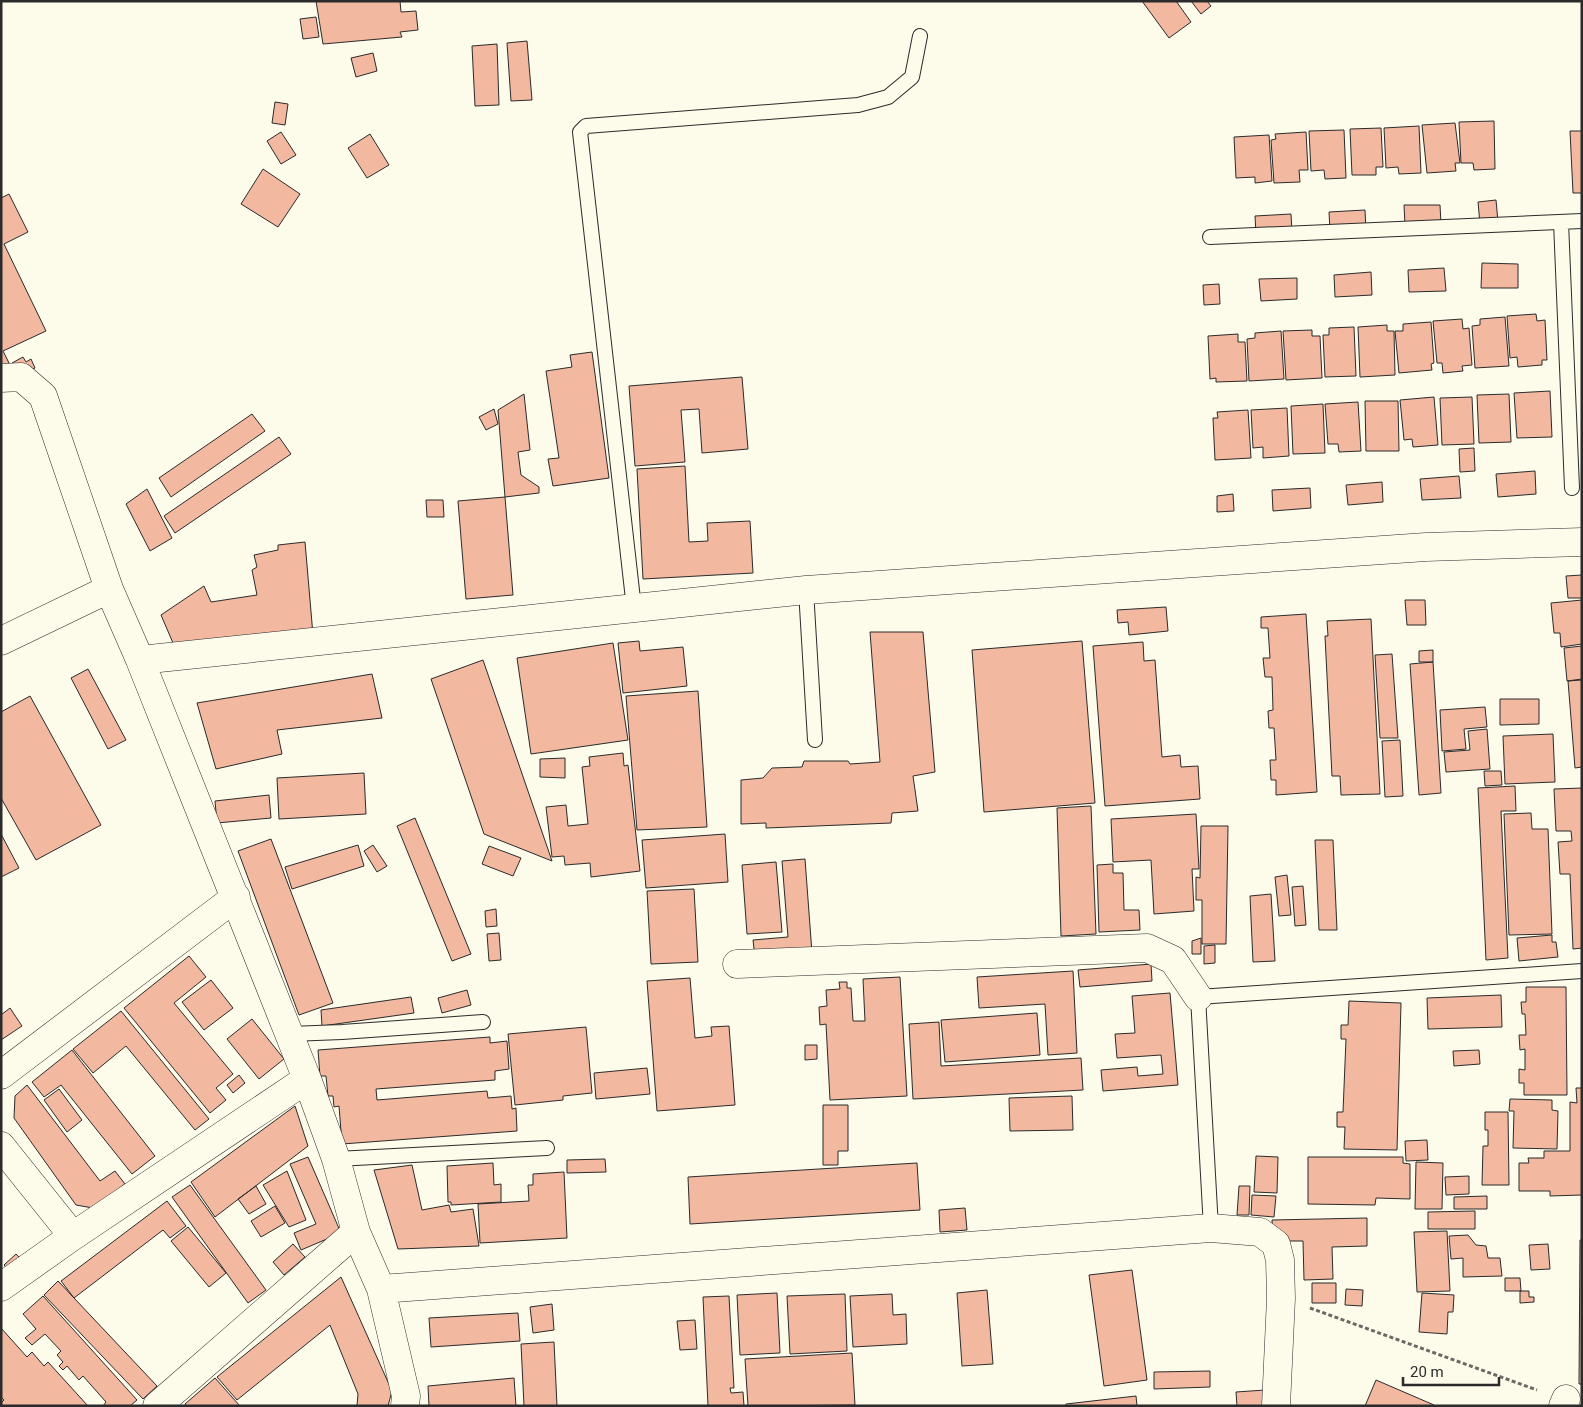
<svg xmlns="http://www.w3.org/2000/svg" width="1583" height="1407" font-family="Roboto,sans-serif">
  <rect width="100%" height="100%" fill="#fdfbea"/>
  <path fill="#f2b8a0" stroke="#2b2b2b" d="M316,1H400L401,12L416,11L418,30L400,32L402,37L323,44Z
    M1142,1H1176L1191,22L1169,38Z
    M1191,1H1207L1211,6L1201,14Z
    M316,17L319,37L303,39L300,19Z
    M527,41L532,100L511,101L507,43Z
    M497,44L499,105L475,106L472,46Z
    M373,53L377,71L356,77L351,58Z
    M275,102L288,104L285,125L272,123Z
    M1494,121L1495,169L1474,170L1473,163H1461L1459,122Z
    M1455,123L1460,163H1455L1456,171L1427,173L1422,125Z
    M1419,126L1421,173L1399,174L1398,167L1386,168L1384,128Z
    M1381,128L1383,167H1376V175H1352L1350,129Z
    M1344,130L1346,178L1325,179L1324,170L1311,171L1309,131Z
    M1570,131H1582V196V193H1573Z
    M281,132L296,155L281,164L267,141Z
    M1306,132L1308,170H1299L1300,182L1274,183L1271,140L1276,139L1275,134Z
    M370,134L389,165L367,178L348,148Z
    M1269,135L1272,181L1255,183V177L1236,178L1234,137Z
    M263,169L300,194L278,227L241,204Z
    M9,194L28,232L4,244L46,331L3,351L9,363L1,366V198Z
    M1496,200L1498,222L1480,224L1478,202Z
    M1404,205H1440L1441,224L1405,225Z
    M1365,210L1366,230L1330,231L1329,212Z
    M1291,214L1292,233L1256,234L1255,216Z
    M1482,263L1518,264V288H1481Z
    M1444,268L1446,291L1409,292L1408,270Z
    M1371,272L1372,295L1335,297L1334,275Z
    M1297,278V299L1261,301L1259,279Z
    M1219,284L1220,304L1204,305L1203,285Z
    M1536,314L1537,321L1545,320L1547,360H1542V365L1518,367L1517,357L1510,358L1507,316Z
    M1505,317L1509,366L1475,368L1472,326L1480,325V319Z
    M1462,319L1463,329L1469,328L1472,365L1462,366L1463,371L1443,373L1442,363H1437L1433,321Z
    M1431,322L1434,363L1431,364L1432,370L1399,373L1395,331H1403V324Z
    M1387,325V331H1394L1395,375L1360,377L1358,327Z
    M1354,327L1356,376L1325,377L1323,335H1329V328Z
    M1312,330V336H1320L1322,378L1286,380L1283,331Z
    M1281,331L1284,379L1249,381L1247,339L1255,338V333Z
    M1238,334V342H1245L1247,381L1216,382V378L1210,379L1208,336Z
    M592,352L609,478L553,486L548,459L559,458L546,371L572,367L570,355Z
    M23,357L26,362L31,359L35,368L18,377L12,363Z
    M742,377L748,449L702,453L699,409L681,410L685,462L635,466L629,386Z
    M1550,391L1552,437L1517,438L1514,393Z
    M524,394L530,450L518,452L521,475L539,487V493L505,497L498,410Z
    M1509,394L1511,442L1479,443L1477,395Z
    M1434,397L1438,445L1413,447L1412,439L1404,440L1400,400Z
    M1472,397L1474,444L1442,445L1440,398Z
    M1365,401H1398L1399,451H1366Z
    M1358,402L1361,451L1339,452L1338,444H1328L1325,404Z
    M1323,404L1325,453L1293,454L1291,406Z
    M1287,408L1289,456L1263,458V447L1253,448L1251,410Z
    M494,409L498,424L486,430L479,417Z
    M1248,410L1251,458L1215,460L1213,418H1218L1217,412Z
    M252,414L265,431L171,497L159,478Z
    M279,437L291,454L175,533L164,516Z
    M1474,448L1475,471L1460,472L1459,449Z
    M685,466L689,542L708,541L707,523L750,521L753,573L643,579L637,469Z
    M1535,471L1536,494L1498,497L1496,474Z
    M1459,476L1461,498L1422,500L1420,479Z
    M1382,482L1383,502L1348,505L1346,485Z
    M1310,488L1311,508L1273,511L1272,490Z
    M147,489L172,538L150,551L126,504Z
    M1233,494L1234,511L1217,512V496Z
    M505,497L513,595L466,599L458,501Z
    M426,500H443L444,517H427Z
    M305,542L313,635L173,643L161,615L204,586L211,602L257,595L252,570L257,567L254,555L278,550V545Z
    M1582,575V598H1568L1566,576Z
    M1405,600H1425L1426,625H1407Z
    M1582,600V644L1561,647L1560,633H1554L1551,603Z
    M1166,607L1168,631L1129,635L1128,622L1118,623L1117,610Z
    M1306,614L1317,792L1276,795V780H1271L1270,760H1276L1274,728H1269L1268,711L1273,710L1272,677H1265L1263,658H1270L1268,628H1261V617Z
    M1371,619L1380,794L1341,795L1340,776H1332L1325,636H1328L1327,621Z
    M870,632H923L935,772L913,776L918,811L892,813L891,823L766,828V823L741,824V780L763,778L772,768L802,767L804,761H848L850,764L880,762Z
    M639,641L640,651L683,647L687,686L623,693L618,643Z
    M1082,641L1095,803L984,812L972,650Z
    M1143,642L1144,661L1155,660L1162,757L1180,755L1181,767L1198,766L1200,799L1105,806L1093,646Z
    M613,643L628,740L531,754L517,658Z
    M1582,646V679L1567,681L1564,648Z
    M1433,650V662H1419V651Z
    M1392,654L1398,738H1380L1375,655Z
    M483,660L552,861L484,834L431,679Z
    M1433,662L1441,793L1419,795L1410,664Z
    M88,669L126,740L108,749L71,678Z
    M372,674L382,718L277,730L282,754L216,769L197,703Z
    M1582,680V767L1575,768L1568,681Z
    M698,691L707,827L637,830L626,696Z
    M30,696L101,825L36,860L1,798V712Z
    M1500,699H1539V724L1500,725Z
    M1485,707L1487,727L1464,729L1466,749L1442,751L1440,710Z
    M1487,729L1490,769L1446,772L1444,752L1470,750L1468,731Z
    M1553,734L1555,782L1505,784L1503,736Z
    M1400,740L1403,796L1385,797L1382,741Z
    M623,753L624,766L628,765L640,871L591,877L590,863L565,865L564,856L552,857L546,807L566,805L568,826L588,824L582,767L590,766L589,757Z
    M565,758V778L540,777V759Z
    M1484,771H1501L1502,785L1485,786Z
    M364,773L366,814L279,819L277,778Z
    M1515,786L1516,811H1501L1508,958L1486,960L1478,788Z
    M1582,788V948L1573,949L1570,874H1560L1558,842L1572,841L1571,831H1556L1554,789Z
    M269,795L271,818L217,823L215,801Z
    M1091,806L1096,934L1061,936L1057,808Z
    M1531,813L1532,829H1548L1552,934L1509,935L1504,814Z
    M1196,814L1199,869H1192L1194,911L1154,914L1151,860L1113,862L1111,819Z
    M415,818L471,954L452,961L397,826Z
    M1201,826H1228L1226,944H1202V900H1196V877L1200,878Z
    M1,834L19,868L1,877Z
    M725,834L728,882L646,888L642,840Z
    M271,839L333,1003L299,1015L238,851Z
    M1315,840H1333L1337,930H1319Z
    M358,845L364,866L292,889L285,867Z
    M373,845L387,866L377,872L364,851Z
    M489,846L521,858L513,876L482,864Z
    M805,859L812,953L755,958L753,940L788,937L782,861Z
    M776,862L782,932L747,934L742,865Z
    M1113,864V873H1123L1124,910H1139L1140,930L1099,932L1097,865Z
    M1287,875L1291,915L1279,916L1275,877Z
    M1303,886L1306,925L1295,926L1292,887Z
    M694,889L698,962L651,964L647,891Z
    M1271,894L1275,961L1253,962L1250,896Z
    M496,909L497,926L486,927L485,911Z
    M499,933L501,960L489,961L487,934Z
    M1552,935V942H1556L1558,957L1519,961L1517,938Z
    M1201,938V954H1192V941Z
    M1215,945V963L1204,964V946Z
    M189,956L206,977L174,1003L233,1074L216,1088L226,1100L210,1113L124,1008Z
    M1151,964L1152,981L1080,987L1078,970Z
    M1073,971L1077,1053L1048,1055L1045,1004L979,1008L977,977Z
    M900,977L907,1096L830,1100L826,1024L820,1025L819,1007L827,1006L826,990L840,989L839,982H847V988H851L853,1021H865L863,979Z
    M690,978L695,1038L712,1036L711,1027L729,1026L735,1105L657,1111L647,981Z
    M211,980L233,1008L204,1030L182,1002Z
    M1526,987H1566L1567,1095H1524V1083H1519V1069L1525,1070V1049L1520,1050L1519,1035H1526L1525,1014H1522L1521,1002H1526Z
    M467,990L471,1005L442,1013L438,998Z
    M1170,993L1178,1085L1103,1091L1101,1070L1137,1067L1138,1076L1163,1074L1161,1055L1117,1058L1115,1034L1135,1033L1132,996Z
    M1501,995L1502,1027L1428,1029L1427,998Z
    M411,997L414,1013L322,1026L321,1010Z
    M1349,1001L1401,1003L1397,1150L1344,1149L1345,1127H1337V1112H1343L1346,1039H1341V1025H1348Z
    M10,1008L22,1026L1,1040V1015Z
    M121,1011L209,1119L195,1130L126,1046L93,1073L73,1049Z
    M1037,1013L1040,1055L945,1062L941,1020Z
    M252,1019L284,1059L259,1079L227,1039Z
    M939,1022L941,1066L1081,1058L1083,1090L913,1099L909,1024Z
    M586,1027L592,1093L563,1096V1100L515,1105L508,1034Z
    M490,1037V1043L507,1041L509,1069L495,1071V1080L376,1089L377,1100L487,1091L488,1098L511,1096L512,1109L516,1108L517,1131L342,1144L339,1106L334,1107L333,1096H328L326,1076H320L318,1050Z
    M805,1045H817V1059L805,1060Z
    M72,1050L155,1156L132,1174L61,1085L44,1097L32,1082Z
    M1479,1050L1480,1064L1454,1066L1453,1051Z
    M647,1068L650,1094L596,1099L594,1073Z
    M239,1075L245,1083L233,1093L227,1085Z
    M27,1085L100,1181L115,1171L125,1184L93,1208L76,1205L14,1118L15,1096Z
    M1576,1088H1582V1195L1550,1196V1191H1519V1163H1529L1528,1158H1544V1151H1570V1102L1577,1103Z
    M59,1089L82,1120L67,1132L44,1100Z
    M1072,1096L1073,1130L1010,1131L1009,1098Z
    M1510,1099L1552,1100V1110L1558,1111L1557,1149L1513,1148L1514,1111H1509Z
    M823,1105H848V1151H838V1165H823Z
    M295,1106L308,1146L215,1217L191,1182Z
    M1485,1112H1508L1509,1185H1482L1483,1146H1488V1130H1485Z
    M1427,1140L1428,1160L1406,1161L1405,1141Z
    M1256,1156L1278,1157L1277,1193L1254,1192Z
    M308,1157L341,1233L301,1250L294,1233L316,1224L290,1164Z
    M1308,1157H1403V1163L1410,1164V1199L1376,1198L1375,1205L1308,1204Z
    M605,1159L606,1172L567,1173V1160Z
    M1416,1162L1443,1163L1442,1209H1415Z
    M493,1163L494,1185L501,1184V1202L451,1205V1202H448L447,1166Z
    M917,1163L920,1210L690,1224L688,1177Z
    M412,1165L422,1210L449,1205L451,1212L473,1209L479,1246L398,1249L374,1170Z
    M287,1171L306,1220L289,1227L263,1185Z
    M564,1172L567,1238L480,1243L478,1204L529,1201L528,1185H533V1174Z
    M1469,1176V1194L1446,1195L1445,1177Z
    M190,1185L266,1290L248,1303L172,1197Z
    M256,1186L266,1204L249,1214L238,1199Z
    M1239,1186H1250L1249,1215H1237Z
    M1252,1195L1276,1196L1274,1217L1251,1215Z
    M1487,1196V1209H1454V1197Z
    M167,1201L186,1226L170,1238L163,1230L74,1298L61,1281Z
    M275,1206L285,1223L261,1237L251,1221Z
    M965,1208L967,1230L940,1232L939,1210Z
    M1475,1211V1229H1428V1212Z
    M1367,1218V1246L1332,1247L1333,1279L1304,1280L1303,1241H1273L1272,1220Z
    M188,1227L226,1273L209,1287L171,1241Z
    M1447,1231L1450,1291L1417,1292L1414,1232Z
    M1468,1235L1476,1245L1486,1246L1488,1258H1500L1502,1276L1463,1277V1258L1451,1259L1449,1236Z
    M1580,1240H1582V1384H1579Z
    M293,1244L305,1257L284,1275L273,1262Z
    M1548,1244L1550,1269L1531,1270L1529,1245Z
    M16,1254L24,1262L11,1273L4,1265Z
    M1132,1270L1147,1380L1104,1386L1089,1275Z
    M341,1277L392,1391L388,1406H357L358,1394L330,1325L237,1400L217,1377Z
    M1505,1278H1520L1521,1291H1505Z
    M58,1281L157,1386L143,1399L44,1295Z
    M1312,1283H1336V1303H1312Z
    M1346,1289L1363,1290L1362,1306L1345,1305Z
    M987,1290L993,1364L962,1366L957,1293Z
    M1520,1291H1529V1297H1534V1302L1520,1303Z
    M777,1293L780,1353L740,1355L737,1295Z
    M1422,1293L1454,1295L1453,1312H1448L1447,1334L1419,1332Z
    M845,1294L847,1351L790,1354L787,1296Z
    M892,1294L893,1315L906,1314L907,1344L853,1347L850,1296Z
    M43,1296L137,1400L130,1406H103L106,1402L83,1376L79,1380L67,1366L63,1370L59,1366L63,1362L57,1355L61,1351L45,1334L32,1345L25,1338L36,1329L23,1314Z
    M729,1296L734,1388H730L731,1393L743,1392L744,1406H708L703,1297Z
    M552,1304L554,1330L533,1333L530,1307Z
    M518,1313L520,1341L431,1347L429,1318Z
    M695,1320L697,1349L680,1350L677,1321Z
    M1,1328L27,1357L32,1352L44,1366L48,1362L88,1406H2L1,1403L4,1400L1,1397Z
    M554,1342L557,1406H524L521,1344Z
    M852,1353L855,1405L748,1406L745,1359Z
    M1210,1371V1387L1154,1389V1372Z
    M215,1378L240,1406H186L185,1404Z
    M514,1378L516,1406H429L428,1386Z
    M1376,1380L1434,1405V1406H1365Z
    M1265,1390L1266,1406H1237L1236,1392Z
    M1136,1396L1137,1406H1066V1404Z"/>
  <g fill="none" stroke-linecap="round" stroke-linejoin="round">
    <g stroke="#2b2b2b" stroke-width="16">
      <path id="lane" d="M1561,222L1572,488
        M1210,237L1582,221
        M806,590L815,740
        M634,608L580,132L586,126L858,105L888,97L912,77L920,36
        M290,1034L342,1032L483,1022
        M336,1159L547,1148
        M1211,1228L1198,997L1582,971"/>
    </g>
    <g stroke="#2b2b2b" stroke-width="29">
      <path id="street" d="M1,378L21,377L43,396L109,589L140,660L307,1079L336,1159L356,1232L381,1289L406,1396L405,1406
        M1,641L109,589
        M140,660L806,590L1426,547L1582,542
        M737,964L1147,948L1173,960L1198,997
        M1,1075L236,897
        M1,1146L73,1236
        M1,1287L73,1236L307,1079
        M381,1289L1211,1228L1260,1232L1276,1244L1280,1260L1281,1298L1276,1406
        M157,1406L356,1232
        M1563,1406L1566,1399"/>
    </g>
    <path stroke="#6a6964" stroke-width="3" stroke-dasharray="4 2.5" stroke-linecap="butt" d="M1310,1308L1537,1390"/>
    <use href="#lane" stroke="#fdfbea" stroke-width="14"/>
    <use href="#street" stroke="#fdfbea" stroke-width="28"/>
  </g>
  <rect width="1583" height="1407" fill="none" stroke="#2b2b2b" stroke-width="5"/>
  <path d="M1403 1377v8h96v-8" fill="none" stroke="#2b2b2b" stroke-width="2.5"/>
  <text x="1410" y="1377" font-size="15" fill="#2b2b2b" stroke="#fdfbea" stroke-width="4" paint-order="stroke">20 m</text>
</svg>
